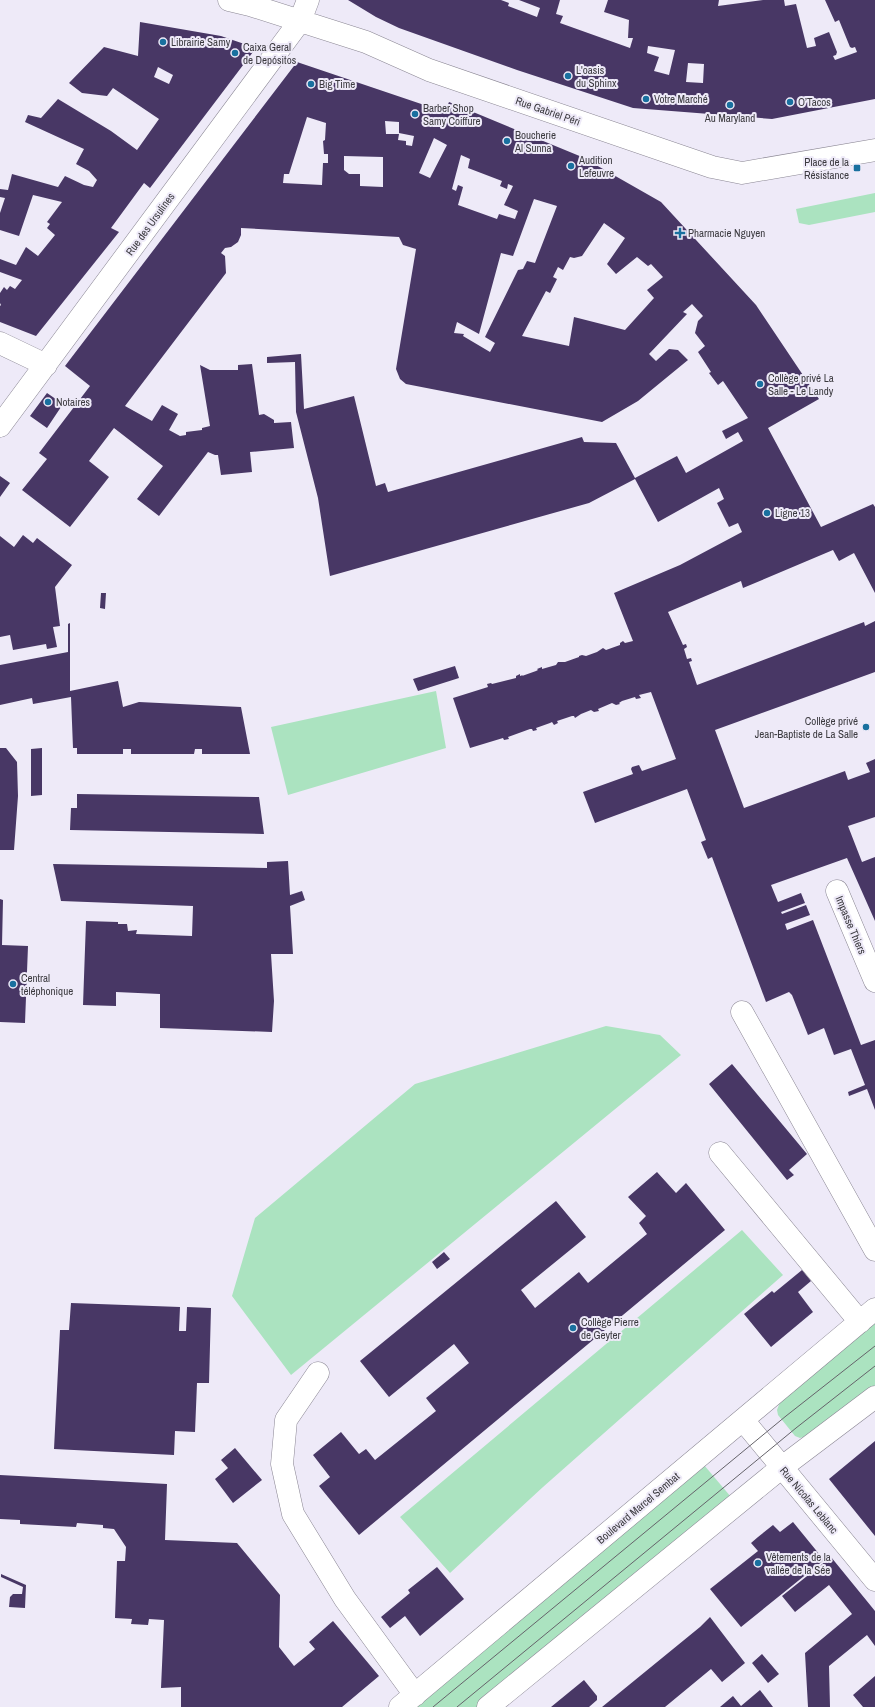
<svg xmlns="http://www.w3.org/2000/svg" width="875" height="1707" font-family="'Archivo Narrow',sans-serif">
  <rect width="100%" height="100%" fill="#eeeaf8"/>
  <path fill="#abe3c0" d="M875,193V212L809,225L799,223L796,209Z
    M436,691L446,748L288,795L271,727Z
    M606,1026L660,1035L681,1055L291,1375L232,1296L255,1218L415,1084Z
    M742,1230L783,1275L543,1487L450,1573L400,1517Z
    M875,1323V1385L810,1435L800,1438L795,1436L778,1415L777,1410L780,1402Z
    M704,1465L731,1497L477,1707H416Z"/>
  <path fill="#483765" fill-rule="evenodd" d="M348,0H501L509,3L508,6L537,17L540,8L519,0H560L556,14L563,16L560,23L630,48L633,38H628L629,20L604,12L608,0H719L718,6L763,0H784L785,6L796,4L807,48L816,46L814,38L829,32L837,52L836,55L833,56L835,60L857,52L855,47L852,48L850,47L839,20L835,22L825,0H875V99L772,119L633,108L517,70L399,28L376,17ZM648,46L675,50L669,75L654,71L659,57L647,53ZM688,63L704,64L703,83L686,82Z
    M140,22L221,36L256,48L150,188L144,183L111,228L119,232L36,336L0,322V306L1,305L0,303V293L4,287L7,290L10,286L15,289L22,280L0,272V259L16,265L26,247L38,256L55,235L47,228L50,224L47,222L62,202L33,195L19,236L0,230V213L5,198L0,197V189L8,190L12,174L58,187L65,176L84,185L93,187L97,180L89,171L76,164L84,149L25,122L28,115L41,118L58,99L111,131L137,150L159,119L113,88L107,96L82,93L69,83L104,47L138,56ZM158,67L173,75L169,84L154,77Z
    M297,62L445,112L449,102L582,157L661,202L756,305L819,399L768,428L821,527L873,504L875,507V593L854,553L839,561L833,550L743,588L741,581L668,612L683,645L686,644L687,647L684,649L687,659L691,658L692,661L689,662L697,685L864,622L865,626L875,621V672L715,730L744,808L845,771L848,780L870,772L866,763L875,759V817L848,826L862,862L875,857V921L847,858L771,885L778,902L801,893L805,903L781,912L782,914L806,905L810,915L785,924L787,930L813,920L861,1045L875,1040V1110L867,1089L849,1096L848,1092L865,1085L851,1049L834,1055L824,1028L808,1035L792,995L789,992L766,1002L712,857L708,859L701,842L706,840L687,789L595,823L583,792L633,774L631,769L632,767L639,765L642,771L676,759L651,692L639,695L641,698L636,699L635,697L622,701L619,703L620,704L616,705L612,703L598,709L599,711L594,712L591,710L581,714L575,718L574,716H572L557,721L558,723L554,725L552,722L550,723L536,728L537,730L533,731L532,729H530L508,737L509,739L504,740L503,738L470,748L453,698L488,687L487,684L491,683L492,684L516,678V676L520,674V676L523,675L522,676L536,671L538,670L537,669L542,667V669L556,665L558,662H565L579,657V656L582,655L586,656L597,652L603,648L606,650L620,645V643L623,641L625,643L633,641L614,593L680,565L742,532L738,523L729,527L717,503L724,499L719,488L658,522L635,479L589,503L330,576L318,498L296,412L295,362L267,363V357L301,354L304,409L354,396L376,486L385,483L388,492L582,437L584,442L616,443L635,478L677,456L686,473L743,441L738,432L726,439L722,431L748,418L723,381L718,385L709,373L711,372L698,352L705,346L695,333L698,321L703,316L692,304L683,312L687,314L649,354L656,361L669,349L678,350L688,360L638,401L602,422L406,384L400,379L396,369L416,249L403,245L399,237L241,228V235L238,242L231,247L225,248L221,253L225,256L226,273L125,406L152,421L162,405L178,414L169,430L180,436L186,435V432L202,430V428L210,426L200,365L210,370H238V365L252,364L259,415L264,414L274,420V423L291,422L294,448L250,452L252,472L221,475L218,455H215L208,452L159,516L137,499L163,466L114,428L89,461L109,477L70,527L22,490L47,459L39,453L90,386L65,366ZM307,117L326,123L325,140L323,141L324,154H328V163H323L322,185L283,183L284,174H289ZM385,121L399,122V133L414,136L412,146L406,145V141L398,140L399,134H386ZM434,138L447,145L430,178L419,173ZM461,155L470,159L468,168L502,181L500,186L507,189L508,184L513,186L504,205L518,211L515,219L499,214L497,219L458,205L463,187L458,185L456,191L452,189ZM344,156L383,157V187L360,186V174H349L344,170ZM534,199L557,206L535,263L527,261L523,269L518,270L485,337L495,343L490,352L463,336L464,334L454,333L457,322L479,334L501,253L513,256ZM604,223L625,238L607,264L616,274L637,257L648,266L651,264L663,277L647,290L654,298L625,330L574,317L569,346L522,336L546,291L550,293L557,279L553,277L558,267L563,270L570,257L574,258L582,256Z
    M47,393L63,404L47,428L30,416Z
    M0,476L10,483L0,497Z
    M23,535L33,543L37,538L72,565L55,587L60,626L53,627L57,647L47,649L46,644L13,650L10,635L0,637V536L14,547Z
    M101,593H106L105,609L100,608Z
    M70,623V691L118,681L123,707L139,702L241,707L250,754H202V749H195L194,754H131V749H123V754H77V748H73L71,697L33,704L32,698L0,705V665L68,652V624Z
    M455,666L459,678L418,691L413,679Z
    M0,748H6L17,762L18,796L14,850H0Z
    M42,748V795L31,796V749Z
    M77,794L259,797L264,834L70,830L71,808H77Z
    M288,861L290,895L302,891L305,900L290,906L293,954H271L274,1001L272,1032L160,1028V994L116,992V1006L83,1005L86,921L118,922V924H127L128,931L137,930L136,934L192,936L193,906L61,901L53,864L267,868V862Z
    M0,899L3,900L2,945L28,946L25,1023L0,1022Z
    M732,1064L807,1154L789,1170L794,1175L787,1180L709,1084Z
    M657,1172L676,1193L686,1183L725,1230L359,1535L319,1486L330,1477L313,1455L341,1432L359,1454L366,1449L375,1460L436,1411L426,1398L469,1363L454,1344L389,1397L360,1361L556,1201L586,1237L521,1290L535,1308L579,1272L588,1283L647,1234L639,1223L646,1216L628,1197Z
    M444,1252L450,1259L437,1269L432,1262Z
    M802,1270L811,1281L798,1292L813,1312L771,1347L744,1314L772,1291L774,1293Z
    M71,1303L180,1307L179,1331H186L187,1307L211,1308L209,1383H197L195,1432L175,1431L174,1455L54,1449L60,1330H69Z
    M875,1441V1536L829,1479Z
    M235,1448L262,1480L233,1503L215,1479L228,1468L221,1460Z
    M0,1475L167,1484L165,1540L237,1543L280,1595L279,1647L294,1666L315,1649L309,1642L333,1621L379,1676L342,1707H181V1687L161,1688L164,1620L149,1619L148,1625L131,1624L132,1619L115,1618L117,1561H125L126,1547L114,1529L103,1528V1525L77,1523L76,1527L20,1524V1520L0,1519Z
    M793,1522L824,1560L741,1627L710,1589L758,1551L751,1543L758,1537L773,1525L780,1532Z
    M831,1557L875,1611V1646L867,1635L829,1666L830,1707H808L805,1653L852,1614L829,1585L795,1612L782,1596Z
    M437,1567L464,1599L420,1636L405,1616L390,1628L381,1617L410,1593L408,1590Z
    M1,1574L26,1585L25,1608L9,1607L10,1597L13,1594H22L23,1587L1,1577Z
    M710,1617L745,1663L722,1682L711,1669L665,1707H602L700,1627Z
    M762,1654L779,1674L768,1683L752,1663Z
    M875,1676V1707H863L853,1695Z
    M584,1680L597,1696V1700L589,1707H551Z
    M760,1690L773,1707H720L733,1696L741,1706Z"/>
  <g fill="none" stroke-linecap="round" stroke-linejoin="round">
    <g stroke="#8a8693" stroke-width="23">
      <path id="minor" d="M229,0L250,5L366,42L429,70L712,167L742,173L875,150
        M0,343L46,365
        M0,426L300,21L308,0
        M837,891L875,981
        M742,1012L875,1250
        M720,1153L860,1322
        M318,1373L286,1420L282,1464L293,1514L345,1599L415,1695
        M743,1420L875,1580
        M400,1707L875,1309
        M488,1707L781,1468L875,1397"/>
    </g>
    <use href="#minor" stroke="#fff" stroke-width="22"/>
    <path stroke="#65636a" stroke-width="1" d="M433,1707L786,1416L875,1346
      M457,1707L796,1428L875,1366"/>
  </g>
  <g fill="#19709f" stroke="#eeeaf8" stroke-width="1.5">
    <circle cx="163" cy="42" r="4"/>
    <circle cx="235" cy="53" r="4"/>
    <circle cx="568" cy="76" r="4"/>
    <circle cx="311" cy="84" r="4"/>
    <circle cx="646" cy="99" r="4"/>
    <circle cx="790" cy="102" r="4"/>
    <circle cx="730" cy="105" r="4"/>
    <circle cx="415" cy="114" r="4"/>
    <circle cx="507" cy="141" r="4"/>
    <circle cx="571" cy="166" r="4"/>
    <rect x="853" y="164" width="8" height="8" rx="2"/>
    <path d="M678 227h4v4h4v4h-4v4h-4v-4h-4v-4h4z"/>
    <circle cx="760" cy="384" r="4"/>
    <circle cx="48" cy="402" r="4"/>
    <circle cx="767" cy="513" r="4"/>
    <circle cx="866" cy="727" r="4"/>
    <circle cx="13" cy="984" r="4"/>
    <circle cx="573" cy="1328" r="4"/>
    <circle cx="758" cy="1563" r="4"/>
  </g>
  <g text-anchor="middle" dominant-baseline="central" stroke-width="4" stroke-linejoin="round" paint-order="stroke">
    <g font-size="11" fill="#3c3b40" stroke="#eeeaf8" text-anchor="start">
      <text x="171" y="42">Librairie Samy</text>
      <text x="243" y="47">Caixa Geral<tspan x="243" dy="13">de Depósitos</tspan></text>
      <text x="576" y="70">L'oasis<tspan x="576" dy="13">du Sphinx</tspan></text>
      <text x="319" y="84">Big Time</text>
      <text x="654" y="99">Votre Marché</text>
      <text x="798" y="102">O’Tacos</text>
      <text x="423" y="108">Barber Shop<tspan x="423" dy="13">Samy Coiffure</tspan></text>
      <text x="730" y="118" text-anchor="middle">Au Maryland</text>
      <text x="515" y="135">Boucherie<tspan x="515" dy="13">Al Sunna</tspan></text>
      <text x="579" y="160">Audition<tspan x="579" dy="13">Lefeuvre</tspan></text>
      <text x="849" y="162" text-anchor="end">Place de la<tspan x="849" dy="13">Résistance</tspan></text>
      <text x="688" y="233">Pharmacie Nguyen</text>
      <text x="768" y="378">Collège privé La<tspan x="768" dy="13">Salle - Le Landy</tspan></text>
      <text x="56" y="402">Notaires</text>
      <text x="775" y="513">Ligne 13</text>
      <text x="858" y="721" text-anchor="end">Collège privé<tspan x="858" dy="13">Jean-Baptiste de La Salle</tspan></text>
      <text x="21" y="978">Central<tspan x="21" dy="13">téléphonique</tspan></text>
      <text x="581" y="1322">Collège Pierre<tspan x="581" dy="13">de Geyter</tspan></text>
      <text x="766" y="1557">Vêtements de la<tspan x="766" dy="13">vallée de la Sée</tspan></text>
    </g>
    <g font-size="11" fill="#3c3b40" stroke="#eeeaf8">
      <text transform="translate(548 111) rotate(19)">Rue Gabriel Péri</text>
      <text transform="translate(150 224) rotate(-54)">Rue des Ursulines</text>
      <text transform="translate(851 925) rotate(67)">Impasse Thiers</text>
      <text transform="translate(809 1500) rotate(50)">Rue Nicolas Leblanc</text>
      <text transform="translate(638 1508) rotate(-40)">Boulevard Marcel Sembat</text>
    </g>
  </g>
</svg>
